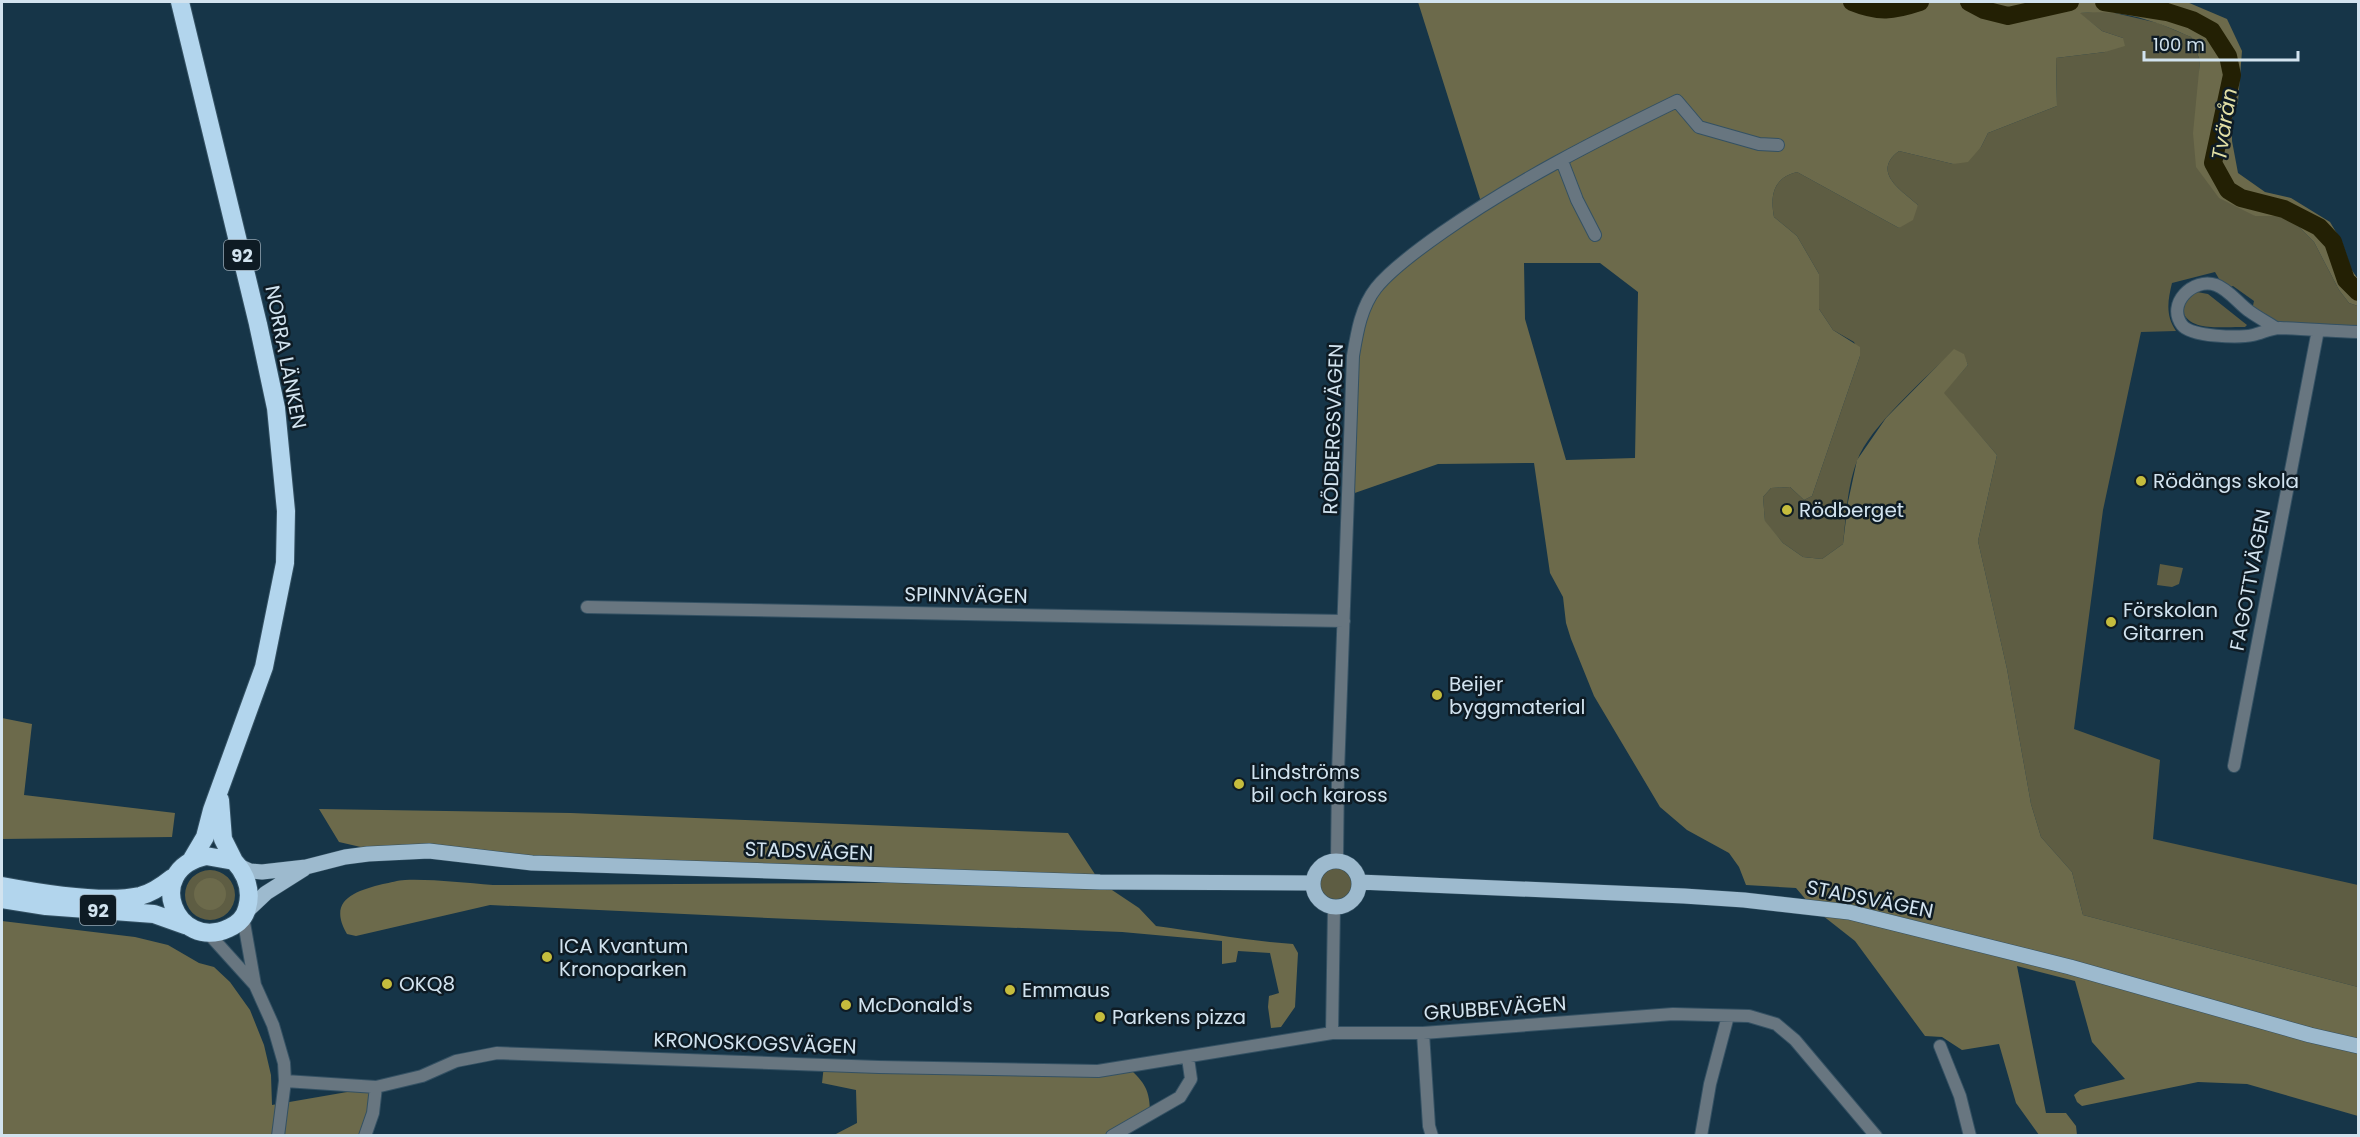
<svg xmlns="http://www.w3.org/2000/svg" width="2360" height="1137" font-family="Poppins,sans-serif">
  <rect width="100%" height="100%" fill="#163548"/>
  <path fill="#5e5d43" d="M2106,11L2158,23L2191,37L2200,61L2198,96L2255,216H2284L2297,225L2314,242L2339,290L2349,303L2358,306V326L2271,323L2252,310L2254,301L2233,286L2225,289L2215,272L2172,283C2168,300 2165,315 2176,331L2141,332L2103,510L2074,729L2160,760L2153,839L2358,885V987L2083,915L2072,872L2041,837L2031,804L2007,669L1978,541L1997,455L1943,393L1968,365L1963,354L1954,350C1927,377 1869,427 1857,461C1847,487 1846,517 1843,544L1822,559L1803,557L1783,543L1765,522L1763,497L1771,488L1790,487L1804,500L1812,496L1860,356L1854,342L1833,330L1819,309V274L1797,236L1774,217C1770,195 1773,178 1797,172L1899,228L1918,205C1901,190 1871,172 1899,151L1953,164L1981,147L1988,133L2057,106L2056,58L2105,52L2123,38L2102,31L2079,13Z
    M2197,292L2208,294L2247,325L2245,327C2227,326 2191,333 2183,312L2187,296Z
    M2160,564L2183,568L2179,584L2172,587L2157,585Z
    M1317 884a18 18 0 1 1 36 0a18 18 0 1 1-36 0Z
    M185 895a25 25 0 1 1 50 0a25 25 0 1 1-50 0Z"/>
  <path fill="#6c6a4b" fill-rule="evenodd" d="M1418,2H2187L2227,19L2242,51L2238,102L2232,118V141L2238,173L2265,192L2291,198L2330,222L2342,242L2351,269L2358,279V306L2349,303L2339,290L2314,242L2297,225L2284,216H2255L2219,198L2196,167L2193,133L2200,61L2191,37C2153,20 2123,9 2080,13L2102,31L2123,38L2125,46L2105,52L2056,58L2057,106L1988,133L1981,147L1968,162L1953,164L1899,151C1871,172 1901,190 1918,205L1913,220L1899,228L1797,172C1773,178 1770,195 1774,217L1797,236L1819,274V309L1833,330L1860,347V356L1812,496L1804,500L1790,487L1771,488L1763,497L1765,521L1783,543L1803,557L1822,559L1843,544L1848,502L1857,460L1886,418L1954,349L1964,354L1968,365L1944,393L1997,455L1978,541L2007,669L2031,804L2041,837L2072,872L2083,915L2358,987V1116L2247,1084L2198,1082L2082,1106L2077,1102L2074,1095L2080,1090L2125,1079L2092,1042L2075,981L2017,966L2046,1113H2066L2076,1126L2077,1135H2039L2016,1103L1999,1044L1962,1050L1942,1037L1925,1036L1855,941L1813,908L1796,888L1746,885L1739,867L1729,853L1687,830L1660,807L1594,696L1571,639L1566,623L1563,597L1550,573L1534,463L1438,464L1349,495L1353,356L1376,288L1482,205ZM1524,263H1600L1638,292L1635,458L1566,460L1525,319Z
    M2,718L32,724L24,795L175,813L172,837L2,839Z
    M319,809L571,813L1068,833L1100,882L1139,908L1156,926C1202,932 1247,941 1293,944L1298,953L1295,1007L1281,1027L1271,1028L1268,1007L1269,996L1279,993L1270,953L1238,951L1236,962L1222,964V941L1122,932L791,919L490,905L356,936L347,934C327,900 355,891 383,884C390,883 398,880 405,880C434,879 464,883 493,885L1077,882L365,848L339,842Z
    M194 894a16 16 0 1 1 32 0a16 16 0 1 1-32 0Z
    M2,921L135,937L168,945L199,963L214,967L230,982L250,1010L264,1045L271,1075L272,1105L376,1087L365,1135L2,1136Z
    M824,1065L1128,1067C1145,1083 1150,1090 1150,1114L1111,1135H834L857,1123L856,1090L822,1083Z"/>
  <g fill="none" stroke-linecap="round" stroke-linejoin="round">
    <path stroke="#232004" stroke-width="18" d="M1852,2C1879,13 1893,11 1920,2
      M1969,2L1984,10L2008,16L2070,2
      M2104,2L2167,12L2192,20L2212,31L2228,56L2232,75L2213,163L2228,190L2241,198L2284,209L2319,227L2333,242L2346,280L2358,292"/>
    <g stroke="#345163" stroke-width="14">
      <path id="minor" d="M1562,161L1577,200L1595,235
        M2276,328C2267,322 2257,317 2249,311C2239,304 2228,289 2216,285C2193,277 2166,304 2182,325C2191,337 2239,338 2253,335C2262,333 2271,328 2280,328C2306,329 2332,331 2358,332
        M587,607L1344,621
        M2234,766L2318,330
        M1337,861L1338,773L1353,356C1357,332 1361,307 1376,288C1391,269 1423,246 1443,232C1516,181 1597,140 1677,101L1699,127L1759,144L1778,145
        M243,917L255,985L273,1025L284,1063L285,1081L278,1136
        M208,933L255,985
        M1332,1033L1334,907
        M1423,1033L1429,1126L1432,1136
        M1940,1046L1960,1096L1970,1136
        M285,1081L376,1087L422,1076L456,1061L497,1053L879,1067L1098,1071L1332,1033H1423L1673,1014L1749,1016L1776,1024L1795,1040L1876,1136
        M365,1136L373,1113L376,1087
        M1112,1136L1180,1097L1191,1079L1188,1058
        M1701,1136L1710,1084L1728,1016"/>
    </g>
    <g stroke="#345163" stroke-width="16">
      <path id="major" d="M1313 884a23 23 0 1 1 46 0a23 23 0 1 1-46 0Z
        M239,866L250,871L262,872L306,867L345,857L368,854L429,851L532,863L1100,882L1313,883
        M1359,882L1684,896L1744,900L1849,912L2070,967L2310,1035L2358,1046
        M246,912L266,893L304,869"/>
    </g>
    <g stroke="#345163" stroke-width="20">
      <path id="highway" d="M180,2L258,324L276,408L286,511L285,563L264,667L212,810L205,837L192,859
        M220,800L223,839L234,861
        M206,856L234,861C246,874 252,891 247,908C245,917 238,924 229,928C176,953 142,870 206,856Z
        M2,886C39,893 103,904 140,896C152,893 162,886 172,878
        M2,899L46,906L154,914L185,925"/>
    </g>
    <use href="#minor" stroke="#687680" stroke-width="12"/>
    <use href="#major" stroke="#9dbace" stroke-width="15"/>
    <use href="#highway" stroke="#b2d5ed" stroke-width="18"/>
  </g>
  <g fill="#c5bc3d" stroke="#0e1b24" stroke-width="2">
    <circle cx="2141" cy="481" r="6"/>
    <circle cx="1787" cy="510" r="6"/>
    <circle cx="2111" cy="622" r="6"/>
    <circle cx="1437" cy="695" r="6"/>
    <circle cx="1239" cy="784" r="6"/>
    <circle cx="547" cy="957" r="6"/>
    <circle cx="387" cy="984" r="6"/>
    <circle cx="1010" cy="990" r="6"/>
    <circle cx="846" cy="1005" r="6"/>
    <circle cx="1100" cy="1017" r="6"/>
  </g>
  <g text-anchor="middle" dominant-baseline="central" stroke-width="5" stroke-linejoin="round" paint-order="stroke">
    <g fill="#0e1b24" stroke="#97a7b2" stroke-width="1.5">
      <rect x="224" y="240" width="36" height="30" rx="4.5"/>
      <rect x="80" y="895" width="36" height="30" rx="4.5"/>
    </g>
    <g font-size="18" font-weight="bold" fill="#d2e3ef">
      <text x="242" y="255">92</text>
      <text x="98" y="910">92</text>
    </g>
    <g font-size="20" fill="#d2e3ef" stroke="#0e1b24">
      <text transform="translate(286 357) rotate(79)">NORRA LÄNKEN</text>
      <text transform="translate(1333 429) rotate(-88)">RÖDBERGSVÄGEN</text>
      <text transform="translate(2250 580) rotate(-79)">FAGOTTVÄGEN</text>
      <text transform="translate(966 595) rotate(1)">SPINNVÄGEN</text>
      <text transform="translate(809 851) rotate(2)">STADSVÄGEN</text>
      <text transform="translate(1870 899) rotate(11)">STADSVÄGEN</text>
      <text transform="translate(1495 1008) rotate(-4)">GRUBBEVÄGEN</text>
      <text transform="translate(755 1043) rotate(2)">KRONOSKOGSVÄGEN</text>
    </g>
    <g font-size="20" fill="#d2e3ef" stroke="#0e1b24" text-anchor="start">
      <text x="2153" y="481">Rödängs skola</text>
      <text x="1799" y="510">Rödberget</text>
      <text x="2123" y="610">Förskolan<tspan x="2123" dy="23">Gitarren</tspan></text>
      <text x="1449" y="684">Beijer<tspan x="1449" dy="23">byggmaterial</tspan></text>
      <text x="1251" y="772">Lindströms<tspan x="1251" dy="23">bil och kaross</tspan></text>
      <text x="559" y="946">ICA Kvantum<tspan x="559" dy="23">Kronoparken</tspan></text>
      <text x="399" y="984">OKQ8</text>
      <text x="1022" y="990">Emmaus</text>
      <text x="858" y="1005">McDonald's</text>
      <text x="1112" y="1017">Parkens pizza</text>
    </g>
    <g font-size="21" font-style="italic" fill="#e2dfa5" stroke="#0e1b24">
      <text transform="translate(2224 124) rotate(-81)">Tvärån</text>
    </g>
  </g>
  <rect width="2360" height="1137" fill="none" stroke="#d2e3ef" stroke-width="6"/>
  <path d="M2144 51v9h154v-9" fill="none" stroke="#d2e3ef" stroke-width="3"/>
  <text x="2153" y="51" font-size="18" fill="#d2e3ef" stroke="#0e1b24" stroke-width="4.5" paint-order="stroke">100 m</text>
</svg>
